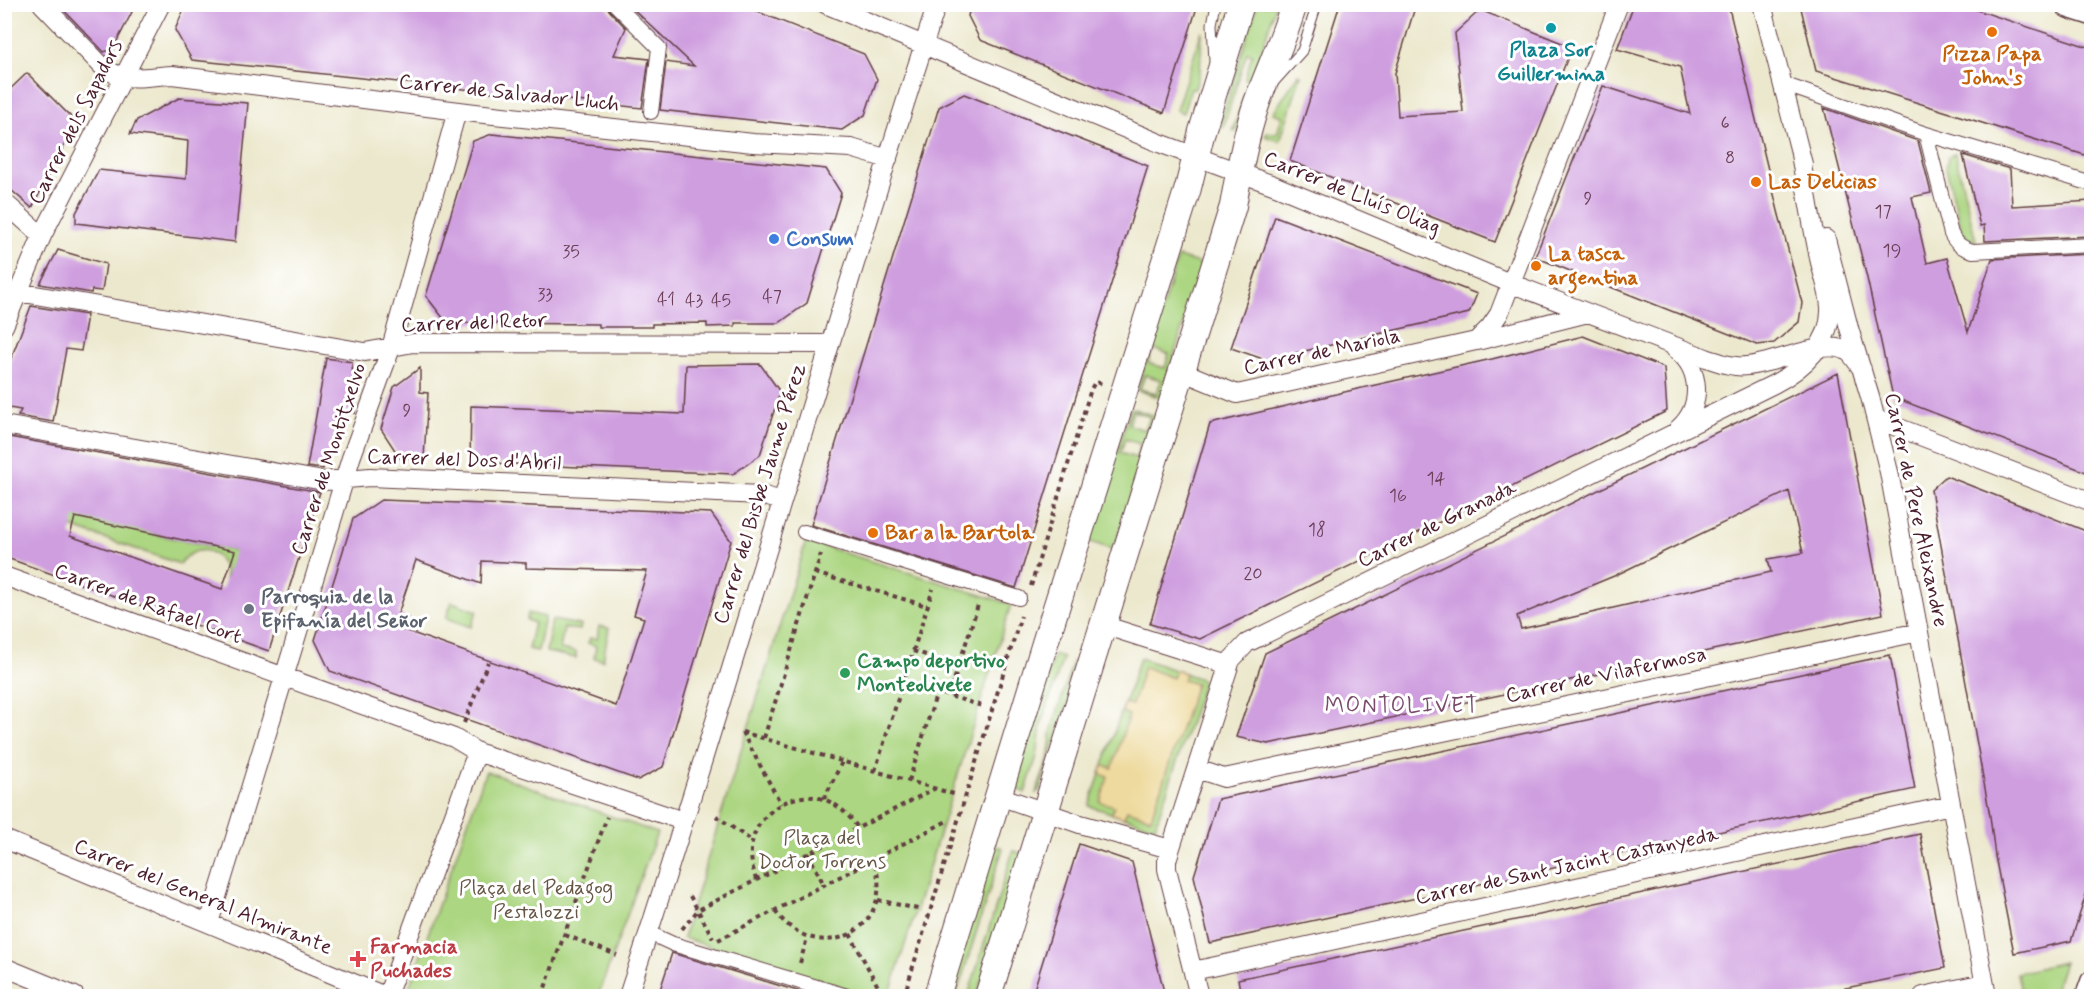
<svg xmlns="http://www.w3.org/2000/svg" width="2096" height="1001" font-family="Mynerve,sans-serif">
  <rect width="100%" height="100%" fill="#fff"/>
  <filter id="ink" filterUnits="userSpaceOnUse"><feTurbulence type="fractalNoise" baseFrequency=".0167" numOctaves="2"/><feDisplacementMap in="SourceGraphic" scale="12" xChannelSelector="R" yChannelSelector="G"/><feConvolveMatrix kernelMatrix="1 2 1 2 8 2 1 2 1" color-interpolation-filters="sRGB"/></filter>
  <filter id="wash" filterUnits="userSpaceOnUse"><feTurbulence type="fractalNoise" baseFrequency=".008" numOctaves="4" result="noise"/><feDisplacementMap in="SourceGraphic" scale="24" xChannelSelector="R" yChannelSelector="G"/><feGaussianBlur stdDeviation="1.35" result="paint"/><feColorMatrix in="noise" values="0 0 0 0 0 0 0 0 0 0 0 0 0 0 0 0 0 1.4 0 .05"/><feComposite in="paint" operator="in"/></filter>
  <g filter="url(#wash)">
    <rect width="100%" height="100%" fill="#ece8cd"/>
    <path fill="#acd681" stroke="#7b7a56" stroke-width="1.5" fill-rule="evenodd" d="M1257,5H1276L1236,131L1233,130L1249,81L1245,79L1252,54L1247,52L1223,128L1219,126Z
      M1202,31L1200,71L1195,89L1191,88L1183,113L1176,110Z
      M1299,74L1301,75L1280,141L1265,136L1267,132L1277,134L1282,116L1273,113Z
      M1955,153L1976,241L1970,240L1962,232L1946,168L1948,157Z
      M1178,257L1202,264L1161,398L1137,390ZM1153,349L1169,354L1165,368L1148,363ZM1145,375L1161,380L1157,394L1140,389Z
      M1131,408L1155,416L1114,550L1088,541ZM1133,411L1150,417L1145,430L1129,425ZM1125,439L1140,444L1136,458L1120,453Z
      M30,513L106,517L158,535L236,551L226,579C225,550 197,540 180,564Z
      M806,541L1011,604L889,996H870L683,938Z
      M452,602L477,611L471,627L446,618Z
      M528,613L545,617L538,651L528,649L534,623L527,620Z
      M552,620L581,625L580,630L564,628L560,649L576,652V658L546,652Z
      M599,626L609,628L603,660L594,658L596,646L588,643L590,638L597,639Z
      M1054,655L1063,658L1041,725L1037,756L1025,793L1018,789L1016,778Z
      M1140,658L1201,679L1203,683L1155,827L1089,806Z
      M1073,661L1080,663L1040,790L1036,793L1048,760L1052,729Z
      M486,771L657,833L598,996H406Z
      M995,846L1003,848L956,996H948Z
      M1013,851L1021,853L977,996H968Z
      M2064,962L2054,991L2032,996H2022L2017,973Z"/>
    <path fill="#eeda9e" stroke="#9c7c64" stroke-width="1.5" d="M1144,667L1173,678L1176,670L1185,673L1183,680L1196,684L1151,818L1127,810L1124,818L1112,814L1114,806L1100,802L1108,777L1100,774L1103,766L1112,768L1129,715L1122,712L1124,703L1132,705Z"/>
    <g id="blocks">
      <path fill="#cf9edf" fill-rule="evenodd" d="M58,4H121L132,12L113,49L104,52Z
        M186,4H606L609,10L626,28L614,55L649,59L642,108L192,60L175,30Z
        M628,4H738L864,54L877,79L865,115L842,130L660,110L666,62L694,66Z
        M971,4H1198L1164,113L980,40L968,16Z
        M1340,4H1416L1395,73L1398,116L1463,112L1455,33L1480,10L1572,47L1495,242L1290,161Z
        M1634,4H1728L1778,211L1802,303L1799,322L1774,343L1757,345L1535,257L1603,86L1690,114L1680,67L1617,49Z
        M1800,4H1959L2091,48V157L1816,71Z
        M27,73L76,122L32,208L4,184V95Z
        M964,94L1148,166L1016,588L811,525L939,107Z
        M179,98L248,103L235,242L76,223V213L99,170L186,179L188,141L130,134L137,120Z
        M1824,108L1918,141L1931,193L1912,197L1927,263L1947,258L1968,332L1992,259L2091,254V474L1893,397L1867,278Z
        M492,134L826,169L841,193L807,303L779,323H735V326L707,327V323L652,324V327H598V324L447,323L426,296L473,141Z
        M1963,155L2010,169L2012,206L2091,201V236L1985,241L1984,225L1980,226Z
        M1275,216L1477,294L1469,313L1266,360L1231,348Z
        M58,250L106,264L102,291L92,290L91,293L40,284Z
        M31,306L87,315L81,351L66,349L53,422L18,416L21,410L4,407V377Z
        M1583,336L1664,368L1667,411L1200,639L1150,624L1210,424L1353,390L1492,359Z
        M326,358L352,362L355,413L343,411L323,469L307,467Z
        M760,364L780,392L760,455L733,474L470,462L471,406L684,414L686,365Z
        M420,368V392L428,393L424,458H400L381,429L394,387Z
        M1838,373L1883,614L1268,744L1236,737L1265,653ZM1789,491L1803,553L1768,559L1771,572L1521,629L1517,616L1614,576Z
        M9,437L320,492L269,651L4,557V449ZM75,517L235,551L222,589L70,536Z
        M1946,476L2091,533V879L2071,941L2014,953L1995,856L1990,816L1931,490Z
        M381,500L711,513L731,541L663,767L638,780L330,671L315,640L353,519ZM416,560L481,584L482,561L526,563V568L647,571L634,615L644,618L616,706L404,630L408,618L398,614Z
        M1890,655L1915,789L1210,943L1194,876L1218,799Z
        M1920,834L1945,968L1806,996H1241L1238,979Z
        M1079,844L1132,862L1165,996H1032Z
        M672,953L804,993V996H658Z"/>
    </g>
  </g>
  <g filter="url(#ink)">
    <use href="#blocks" fill-opacity="0" stroke="#623d43" stroke-width="1.5"/>
    <g fill="none" stroke-linecap="round" stroke-linejoin="round">
      <g stroke="#623d43" stroke-width="11">
        <path id="service" d="M1214,61L1212,24L1216,4
          M1274,82L1302,51L1317,4"/>
      </g>
      <g stroke="#623d43" stroke-width="16">
        <path id="pedestrian" d="M615,4L659,48L651,112
          M1783,84L1926,134L2092,184
          M1926,134L1951,234C1956,244 1962,248 1973,251L2092,245
          M804,532L1019,598
          M649,933L673,944L847,996"/>
      </g>
      <g stroke="#623d43" stroke-width="20">
        <path id="minor" d="M42,4L102,66C124,84 145,76 172,75L475,113L753,143L851,148L888,159
          M825,4L1162,144L1276,186L1510,283L1706,358C1719,362 1733,368 1747,366C1775,364 1824,338 1847,351C1853,355 1857,363 1862,369
          M1762,4L1803,164
          M4,202L42,236
          M1826,239L1849,328L1870,397L1889,472L1987,996
          M18,292L365,352L413,343L829,344
          M4,326L42,236L161,4
          M1477,341L1588,313
          M1675,349C1702,369 1703,407 1678,429
          M1181,371L1237,394L1476,341L1490,327L1499,314L1619,4
          M1876,419L2092,502
          M4,425L324,481L370,477L761,495L782,501
          M4,576L454,738L477,752L683,821
          M1103,625L1229,665
          M1197,769L1224,778L1919,632
          M999,796L1080,824L1170,849
          M4,839L385,996
          M209,923L351,458L391,348L457,111
          M4,967L75,996
          M1193,971L1951,805
          M387,996L477,752
          M628,996C736,667 829,334 937,4
          M1199,996L1167,869V860L1231,660L1247,643L1774,384C1803,369 1832,343 1830,307C1829,289 1821,271 1818,253C1811,220 1806,187 1800,154
          M1923,996L1984,983"/>
      </g>
      <g stroke="#623d43" stroke-width="25">
        <path id="tertiary" d="M2087,996L2092,982"/>
      </g>
      <g stroke="#623d43" stroke-width="28">
        <path id="secondary" d="M937,996L1045,643L1188,188L1202,131L1241,4
          M988,996L1233,206C1239,172 1245,138 1256,105C1268,71 1284,39 1294,4"/>
      </g>
      <g stroke="#623d43" stroke-width="31">
        <path id="primary" d="M2070,4L2092,11"/>
      </g>
      <path stroke="#623d43" stroke-width="4" stroke-dasharray="4.5 4.5" stroke-linecap="butt" d="M1583,4L1593,8
        M815,573L927,606
        M1031,586L1091,389L1095,382L1104,384
        M913,651L958,665
        M949,696L979,602
        M464,723L488,662
        M742,732L957,795
        M742,732L781,804
        M764,738L821,554
        M875,771L933,589
        M909,781L937,692L985,707
        M824,799L842,762
        M716,816L752,841
        M808,853L824,885
        M756,880C753,868 749,856 752,843C757,813 793,789 823,799C838,804 849,815 858,828
        M690,896L713,938
        M878,900L922,910
        M775,911C820,972 900,927 873,859
        M682,929L698,910L934,789
        M850,934L883,996
        M565,935L617,955
        M718,940L949,820
        M800,963L807,938
        M542,996L607,817
        M904,996L1021,616"/>
      <use href="#service" stroke="#fff" stroke-width="9"/>
      <use href="#pedestrian" stroke="#fff" stroke-width="14"/>
      <use href="#minor" stroke="#fff" stroke-width="18"/>
      <use href="#tertiary" stroke="#fff" stroke-width="22"/>
      <use href="#secondary" stroke="#fff" stroke-width="26"/>
      <use href="#primary" stroke="#fff" stroke-width="28"/>
    </g>
  </g>
  <circle fill="#0f9aa8" stroke="#fff" stroke-width="2" cx="1551" cy="28" r="6"/>
  <g fill="#e8710a" stroke="#fff" stroke-width="2">
    <circle cx="1992" cy="32" r="6"/>
    <circle cx="1756" cy="182" r="6"/>
    <circle cx="1536" cy="266" r="6"/>
    <circle cx="873" cy="533" r="6"/>
  </g>
  <circle fill="#3f7fe0" stroke="#fff" stroke-width="2" cx="774" cy="239" r="6"/>
  <circle fill="#6b7280" stroke="#fff" stroke-width="2" cx="249" cy="609" r="6"/>
  <circle fill="#2e9e5b" stroke="#fff" stroke-width="2" cx="845" cy="673" r="6"/>
  <path fill="#e0444e" stroke="#fff" stroke-width="2" d="M355 950h6v6h6v6h-6v6h-6v-6h-6v-6h6z"/>
  <g text-anchor="middle" dominant-baseline="central" stroke-width="6" stroke-linejoin="round" paint-order="stroke">
    <g font-size="18" fill="#6b3f58">
      <text x="1725" y="123">6</text>
      <text x="1730" y="158">8</text>
      <text x="1588" y="199">9</text>
      <text x="1883" y="212">17</text>
      <text x="1892" y="251">19</text>
      <text x="571" y="252">35</text>
      <text x="545" y="295">33</text>
      <text x="772" y="297">47</text>
      <text x="666" y="300">41</text>
      <text x="694" y="301">43</text>
      <text x="721" y="301">45</text>
      <text x="407" y="411">9</text>
      <text x="1436" y="479">14</text>
      <text x="1398" y="496">16</text>
      <text x="1317" y="530">18</text>
      <text x="1253" y="574">20</text>
    </g>
    <g font-size="21" font-weight="bold" fill="#0d838f" stroke="#fff">
      <text x="1551" y="50">Plaza Sor<tspan x="1551" dy="24">Guillermina</tspan></text>
    </g>
    <g font-size="21" font-weight="bold" fill="#c56008" stroke="#fff" text-anchor="start">
      <text x="1992" y="54" text-anchor="middle">Pizza Papa<tspan x="1992" dy="24">John's</tspan></text>
      <text x="1768" y="182">Las Delicias</text>
      <text x="1548" y="254">La tasca<tspan x="1548" dy="24">argentina</tspan></text>
      <text x="885" y="533">Bar a la Bartola</text>
    </g>
    <g font-size="21" fill="#4a1f2b" stroke="#fff">
      <text transform="translate(509 93) rotate(6)">Carrer de Salvador Lluch</text>
      <text transform="translate(76 122) rotate(-63)">Carrer dels Sapadors</text>
      <text transform="translate(1352 193) rotate(22)">Carrer de Lluís Oliag</text>
      <text transform="translate(474 323) rotate(-2)">Carrer del Retor</text>
      <text transform="translate(1322 352) rotate(-12)">Carrer de Mariola</text>
      <text transform="translate(329 459) rotate(-72)">Carrer de Montitxelvo</text>
      <text transform="translate(464 460) rotate(2)">Carrer del Dos d'Abril</text>
      <text transform="translate(760 494) rotate(-73)">Carrer del Bisbe Jaume Pérez</text>
      <text transform="translate(1916 510) rotate(78)">Carrer de Pere Aleixandre</text>
      <text transform="translate(1437 524) rotate(-26)">Carrer de Granada</text>
      <text transform="translate(148 604) rotate(20)">Carrer de Rafael Cort</text>
      <text transform="translate(1606 675) rotate(-12)">Carrer de Vilafermosa</text>
      <text transform="translate(1567 866) rotate(-12)">Carrer de Sant Jacint Castanyeda</text>
      <text transform="translate(203 897) rotate(22)">Carrer del General Almirante</text>
    </g>
    <g font-size="21" font-weight="bold" fill="#366cbe" stroke="#fff" text-anchor="start">
      <text x="786" y="239">Consum</text>
    </g>
    <g font-size="21" font-weight="bold" fill="#5b616d" stroke="#fff" text-anchor="start">
      <text x="261" y="597">Parroquia de la<tspan x="261" dy="24">Epifanía del Señor</tspan></text>
    </g>
    <g font-size="21" font-weight="bold" fill="#27864d" stroke="#fff" text-anchor="start">
      <text x="857" y="661">Campo deportivo<tspan x="857" dy="24">Monteolivete</tspan></text>
    </g>
    <g font-size="21" fill="#675645" stroke="#fff">
      <text x="822" y="838">Plaça del<tspan x="822" dy="24">Doctor Torrens</tspan></text>
      <text x="536" y="888">Plaça del Pedagog<tspan x="536" dy="24">Pestalozzi</tspan></text>
    </g>
    <g font-size="21" font-weight="bold" fill="#be3a42" stroke="#fff" text-anchor="start">
      <text x="370" y="947">Farmacia<tspan x="370" dy="24">Puchades</tspan></text>
    </g>
    <g font-size="22" letter-spacing="1.5" fill="#794b6a" stroke="#fff">
      <text x="1402" y="706">MONTOLIVET</text>
    </g>
  </g>
  <rect width="2096" height="1001" fill="none" stroke="#fff" stroke-width="24"/>
</svg>
